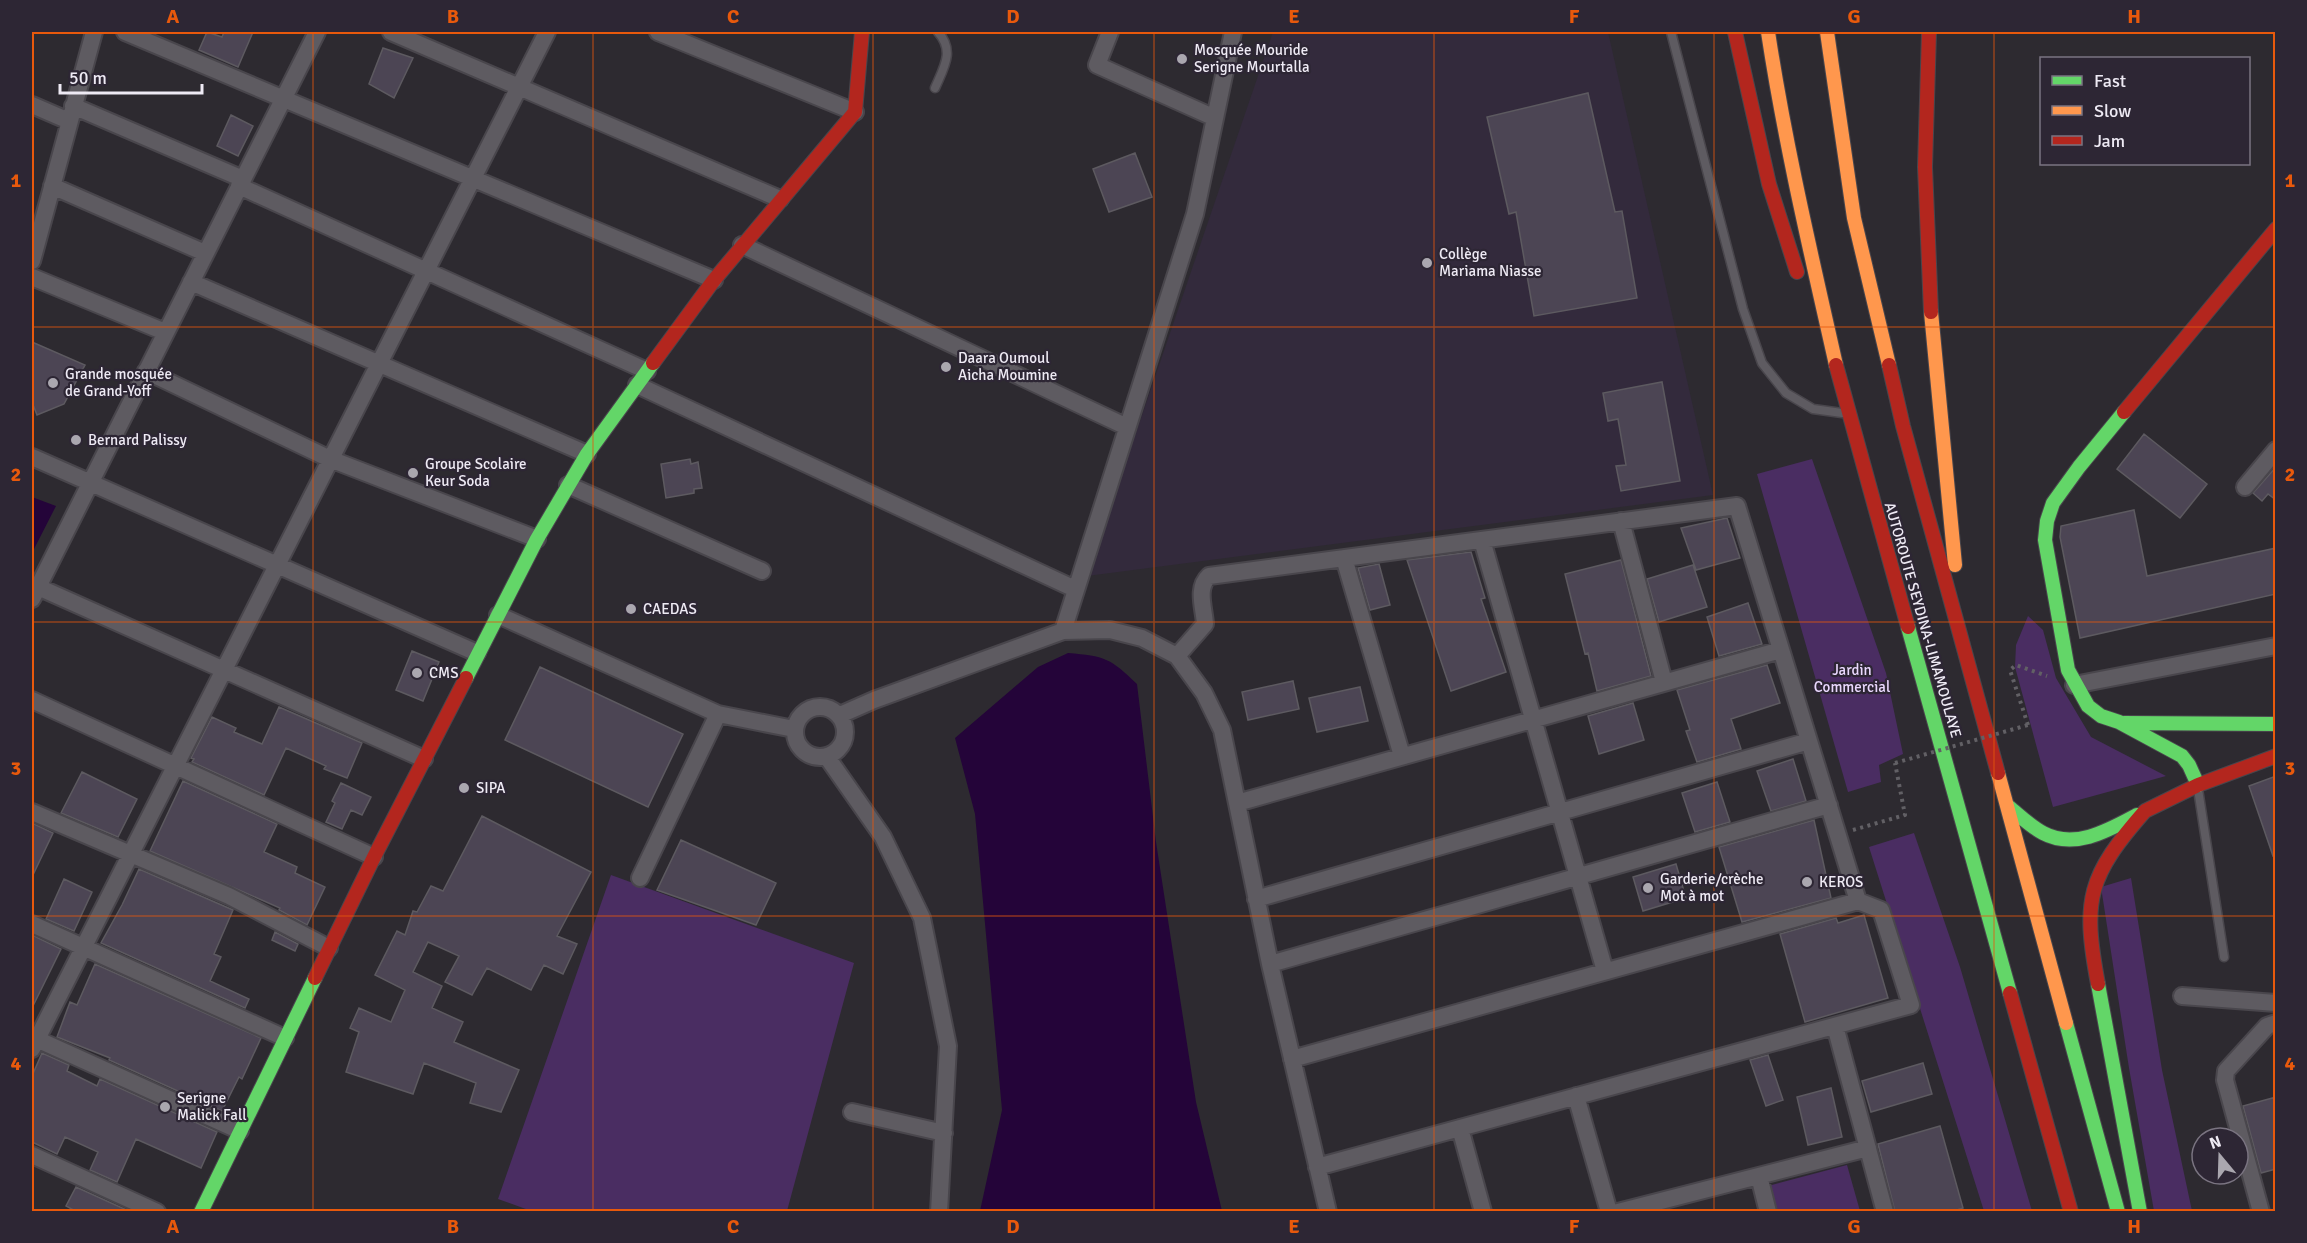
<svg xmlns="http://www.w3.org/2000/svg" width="2307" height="1243" font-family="Signika,sans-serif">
  <rect width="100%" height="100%" fill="#2d2a30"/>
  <path fill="#332a3c" d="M1273,32H1608L1713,495L1087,576Z"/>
  <path fill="#4a2d62" d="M1812,459L1886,673L1903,754L1879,765L1881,782L1848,792L1757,474Z
    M2028,616L2043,630L2056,678L2091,737L2166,776L2053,807L2015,667L2016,645Z
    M1914,833L1960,967L2032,1211H1984L1869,847Z
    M611,875L854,963L787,1211L534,1212L498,1199Z
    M2131,878L2162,1070L2192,1211H2154L2129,1068L2101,887Z
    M1847,1165L1860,1211H1775L1768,1186Z"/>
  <path fill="#240439" d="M32,497L56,506L32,553Z
    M1068,653C1105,656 1110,658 1137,684L1156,842L1196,1102L1222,1211H980L1002,1110L975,814L955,738L1038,667Z"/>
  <path fill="#4c4554" stroke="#5d5a60" stroke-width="1.5" d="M207,32L222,37L224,32H253L238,67L199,50Z
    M383,48L413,58L394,98L369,84Z
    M1588,93L1615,212L1622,211L1637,298L1534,316L1516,212L1509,214L1487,117Z
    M231,115L253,126L238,156L217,146Z
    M1135,153L1152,197L1109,212L1093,169Z
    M32,342L85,365L64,404L37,415L32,402Z
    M1662,382L1680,481L1621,491L1616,466L1626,465L1618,419L1608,421L1603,393Z
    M2144,434L2207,484L2180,518L2117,469Z
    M690,459L691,464L698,462L702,488L694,489V493L666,498L661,464Z
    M2276,467V500L2268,494L2262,501L2253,493Z
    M2134,510L2147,576L2276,548V594L2080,638L2060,537L2061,526Z
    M1727,518L1740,558L1696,570L1681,528Z
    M1471,552L1485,598L1481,599L1506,672L1451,691L1407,560Z
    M1621,560L1651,676L1597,691L1588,653L1585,654L1565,574Z
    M1379,564L1390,605L1370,610L1358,568Z
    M1693,565L1707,607L1659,622L1647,579Z
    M1748,603L1762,644L1719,656L1707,617Z
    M412,651L439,662L423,701L396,690Z
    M1767,665L1780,703L1731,719L1741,749L1697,762L1686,731L1690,730L1677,690Z
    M540,667L683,734L648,807L505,740Z
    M1293,681L1299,709L1248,720L1242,692Z
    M1360,687L1368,721L1317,732L1309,698Z
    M1633,703L1644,740L1599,754L1588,716Z
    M279,707L362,743L347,778L324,769L326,766L286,748L264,795L192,762L194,759L191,758L212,717L236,728L234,732L262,744Z
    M1793,759L1806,801L1771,811L1757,771Z
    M82,772L137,799L118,837L61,813Z
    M2276,776V855L2273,856L2249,786Z
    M183,781L277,824L264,852L297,867L295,873L325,887L307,925L279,910L280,908L150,851Z
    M1717,782L1730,822L1695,832L1682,793Z
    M341,783L371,797L362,815L351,810L342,829L326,822L335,803L332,801Z
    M482,816L591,872L557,936L577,944L563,974L544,965L531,990L487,968L472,995L445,982L459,956L428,942L413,972L442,986L432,1008L463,1022L454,1042L519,1070L501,1112L470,1103L476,1083L424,1063L413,1094L346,1072L359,1032L350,1028L359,1008L391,1022L405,990L375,975L397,931L405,935L413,911L417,912L431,886L443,891Z
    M1814,820L1831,898L1742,922L1719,847Z
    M32,823L53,833L32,877Z
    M681,840L776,883L756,925L657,890Z
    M1676,864L1686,898L1643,911L1633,877Z
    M139,869L233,910L214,954L221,957L210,981L249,999L245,1008L101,943L122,905Z
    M64,879L92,892L74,931L46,919Z
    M1864,915L1888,998L1805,1022L1780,934L1836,918L1838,923Z
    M275,932L298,944L295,951L272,940Z
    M32,935L61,949L32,1008Z
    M95,964L261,1038L242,1079L239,1077L222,1111L109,1060L110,1058L57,1037L70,1002L77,1005Z
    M42,1053L69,1065L67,1071L97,1086L100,1079L217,1132L201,1168L136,1139L117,1182L90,1170L98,1152L65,1137L57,1154L32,1142V1076Z
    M1768,1055L1783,1100L1766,1106L1750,1060Z
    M1923,1063L1932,1094L1871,1112L1862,1081Z
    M1831,1088L1842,1137L1808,1145L1797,1097Z
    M2276,1097V1169L2261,1173L2243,1106Z
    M1940,1126L1963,1208L1951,1212H1895L1878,1144Z
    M76,1187L131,1212H77L66,1206Z"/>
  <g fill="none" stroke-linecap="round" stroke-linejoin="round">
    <g stroke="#49464c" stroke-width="11">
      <path id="lane" d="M1671,32L1743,309L1762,363L1786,393L1813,409L1842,413
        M935,88C944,67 955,51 938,32
        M2198,789L2224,957"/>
    </g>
    <g stroke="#49464c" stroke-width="20">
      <path id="street" d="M125,32L714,280
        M391,32L780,199
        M658,32L855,112
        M1110,32L1097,65L1215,118
        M32,105L69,121
        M73,106L243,179
        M52,186L205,253
        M239,186L647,371
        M742,245L1127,427
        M32,261L94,32
        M32,277L165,332
        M191,282L587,454
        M146,371L330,459L537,539
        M637,385L1075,589
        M32,457L477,653
        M568,485L762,571
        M2245,487L2276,450
        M1621,521L1664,682
        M1482,540L1605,971
        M1344,558L1402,756
        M38,587L424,759
        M32,599L317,32
        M498,615L718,714L794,729
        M1063,631L1195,214L1233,32
        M1177,656L1205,624C1204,608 1196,588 1209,576L1737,506L1858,901
        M2074,685L2276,646
        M32,700L374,857
        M795 732a25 25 0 1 1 50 0a25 25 0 1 1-50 0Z
        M840,715L874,700L1063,631L1110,630L1142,638L1177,656L1204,693L1222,730L1270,964L1328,1212
        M827,757L883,837L922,918L948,1046L939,1212
        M1237,803L1781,650
        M32,812L229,896L329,948
        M640,878L718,714
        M1256,899L1809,741
        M32,924L285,1038
        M1270,964L1829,805
        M2182,996L2276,1003
        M1835,1026L1885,1212
        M32,1037L240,1131
        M32,1049L547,32
        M1292,1059L1858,901L1881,910L1911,1005L1317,1167
        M1576,1096L1609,1212
        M852,1112L944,1133
        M1460,1128L1483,1212
        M32,1155L157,1212
        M1759,1176L1768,1212
        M1618,1212L1868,1148
        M2261,1212L2225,1080L2226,1071L2267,1026L2276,1023"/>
    </g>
    <g stroke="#49464c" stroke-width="16">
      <path id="fast" d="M2124,412L2079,467L2053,503L2047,521L2045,540L2068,670L2088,706L2101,716L2119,722L2182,756L2189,765L2198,785
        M1908,627L2010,993
        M466,678L537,539L587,454L653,363
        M2124,723L2276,724
        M2009,807C2020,816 2030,826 2043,833C2075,850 2109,830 2137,815
        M2098,984L2140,1212
        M2066,1023L2118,1212
        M201,1212L315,978"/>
    </g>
    <g stroke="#49464c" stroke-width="16">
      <path id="slow" d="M1768,32C1785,144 1811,254 1836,365
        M1827,32L1854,218L1889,365
        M1931,312L1955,565
        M1998,773L2066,1023"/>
    </g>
    <g stroke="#49464c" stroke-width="16">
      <path id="jam" d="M1735,32L1769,184L1797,272
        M1929,32L1925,167L1931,312
        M653,363L714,280L855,112L862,32
        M1836,365L1908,627
        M1889,365L1903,426L1998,773
        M2124,412L2276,229
        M2145,811L2198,785L2276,756
        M315,978L374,857L466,678
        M2098,984C2082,899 2088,876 2145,811
        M2010,993L2071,1212"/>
    </g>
    <path stroke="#626065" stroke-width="4" stroke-dasharray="3 4.5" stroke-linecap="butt" d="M2028,725L2010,670L2016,665L2047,676
      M1853,830L1905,815L1895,763"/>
    <use href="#lane" stroke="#5e5b61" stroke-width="8"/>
    <use href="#street" stroke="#5e5b61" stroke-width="16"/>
    <use href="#fast" stroke="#63d668" stroke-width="14"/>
    <use href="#slow" stroke="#ff974d" stroke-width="14"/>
    <use href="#jam" stroke="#b3261e" stroke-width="14"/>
    <path stroke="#626065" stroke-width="4" stroke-dasharray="3 4.5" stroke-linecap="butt" d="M1895,763L2028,725"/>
  </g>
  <path fill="none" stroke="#e8590c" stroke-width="1.5" stroke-opacity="0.55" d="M313,32V1212M593,32V1212M873,32V1212M1154,32V1212M1434,32V1212M1714,32V1212M1994,32V1212M32,327H2276M32,622H2276M32,916H2276"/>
  <g fill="#aaa7af" stroke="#2d2634" stroke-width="2">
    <circle cx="1182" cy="59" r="6"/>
    <circle cx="1427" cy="263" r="6"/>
    <circle cx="946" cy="367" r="6"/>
    <circle cx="53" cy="383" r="6"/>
    <circle cx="76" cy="440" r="6"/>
    <circle cx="413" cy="473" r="6"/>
    <circle cx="631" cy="609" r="6"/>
    <circle cx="417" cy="673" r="6"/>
    <circle cx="464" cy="788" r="6"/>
    <circle cx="1807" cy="882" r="6"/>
    <circle cx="1648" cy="888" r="6"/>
    <circle cx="165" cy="1107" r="6"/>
  </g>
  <g text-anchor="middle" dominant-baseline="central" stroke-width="4.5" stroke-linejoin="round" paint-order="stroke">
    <g font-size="15" fill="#eeeaf4" stroke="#2d2634" text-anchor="start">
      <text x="1194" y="50">Mosquée Mouride<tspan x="1194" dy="17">Serigne Mourtalla</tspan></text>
      <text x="1439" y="254">Collège<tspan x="1439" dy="17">Mariama Niasse</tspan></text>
      <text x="958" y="358">Daara Oumoul<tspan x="958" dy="17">Aicha Moumine</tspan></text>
      <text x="65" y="374">Grande mosquée<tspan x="65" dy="17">de Grand-Yoff</tspan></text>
      <text x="88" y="440">Bernard Palissy</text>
      <text x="425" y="464">Groupe Scolaire<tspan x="425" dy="17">Keur Soda</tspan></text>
      <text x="643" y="609">CAEDAS</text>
      <text x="429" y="673">CMS</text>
      <text x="476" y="788">SIPA</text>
      <text x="1660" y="879">Garderie/crèche<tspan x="1660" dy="17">Mot à mot</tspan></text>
      <text x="1819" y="882">KEROS</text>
      <text x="177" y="1098">Serigne<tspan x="177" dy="17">Malick Fall</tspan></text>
    </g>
    <g font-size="15" fill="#eeeaf4" stroke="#2d2634">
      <text transform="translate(1923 620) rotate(74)">AUTOROUTE SEYDINA-LIMAMOULAYE</text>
    </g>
    <g font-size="15" fill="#ead8fe" stroke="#2d2634">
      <text x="1852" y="670">Jardin<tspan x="1852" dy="17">Commercial</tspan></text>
    </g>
  </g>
  <rect width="2307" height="1243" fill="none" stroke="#2d2634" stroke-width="66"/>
  <rect x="2040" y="57" width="210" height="108" fill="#2d2634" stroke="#7a7481" stroke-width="1.5"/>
  <rect x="2052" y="76" width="30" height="9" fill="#63d668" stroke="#7a7481" stroke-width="1.5"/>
  <text x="2094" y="87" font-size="18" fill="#eeeaf4">Fast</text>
  <rect x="2052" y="106" width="30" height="9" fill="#ff974d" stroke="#7a7481" stroke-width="1.5"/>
  <text x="2094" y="117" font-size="18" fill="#eeeaf4">Slow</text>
  <rect x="2052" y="136" width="30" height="9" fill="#b3261e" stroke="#7a7481" stroke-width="1.5"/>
  <text x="2094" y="147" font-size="18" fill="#eeeaf4">Jam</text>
  <g transform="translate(2220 1156) rotate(341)"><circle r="28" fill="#2d2634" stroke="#7a7481" stroke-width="1.5"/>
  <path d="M0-4.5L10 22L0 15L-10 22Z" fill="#aaa7af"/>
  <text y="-9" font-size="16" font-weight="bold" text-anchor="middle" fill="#eeeaf4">N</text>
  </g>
  <path d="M60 84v9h142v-9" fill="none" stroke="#eeeaf4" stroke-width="3"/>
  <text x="69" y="84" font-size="18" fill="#eeeaf4" stroke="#2d2634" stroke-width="4.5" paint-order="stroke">50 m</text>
  <rect x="33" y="33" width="2241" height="1177" fill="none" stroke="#e8590c" stroke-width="2"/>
  <g font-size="20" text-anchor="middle" font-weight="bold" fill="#e8590c">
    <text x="173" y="23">A</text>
    <text x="453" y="23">B</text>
    <text x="733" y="23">C</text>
    <text x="1013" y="23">D</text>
    <text x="1294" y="23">E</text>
    <text x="1574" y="23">F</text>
    <text x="1854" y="23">G</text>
    <text x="2134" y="23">H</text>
    <text x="16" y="187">1</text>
    <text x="2290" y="187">1</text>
    <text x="16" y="481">2</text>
    <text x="2290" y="481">2</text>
    <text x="16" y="775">3</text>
    <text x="2290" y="775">3</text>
    <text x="16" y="1070">4</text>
    <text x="2290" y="1070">4</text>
    <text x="173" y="1233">A</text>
    <text x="453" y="1233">B</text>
    <text x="733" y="1233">C</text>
    <text x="1013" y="1233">D</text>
    <text x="1294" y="1233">E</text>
    <text x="1574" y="1233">F</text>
    <text x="1854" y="1233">G</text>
    <text x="2134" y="1233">H</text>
  </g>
</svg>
